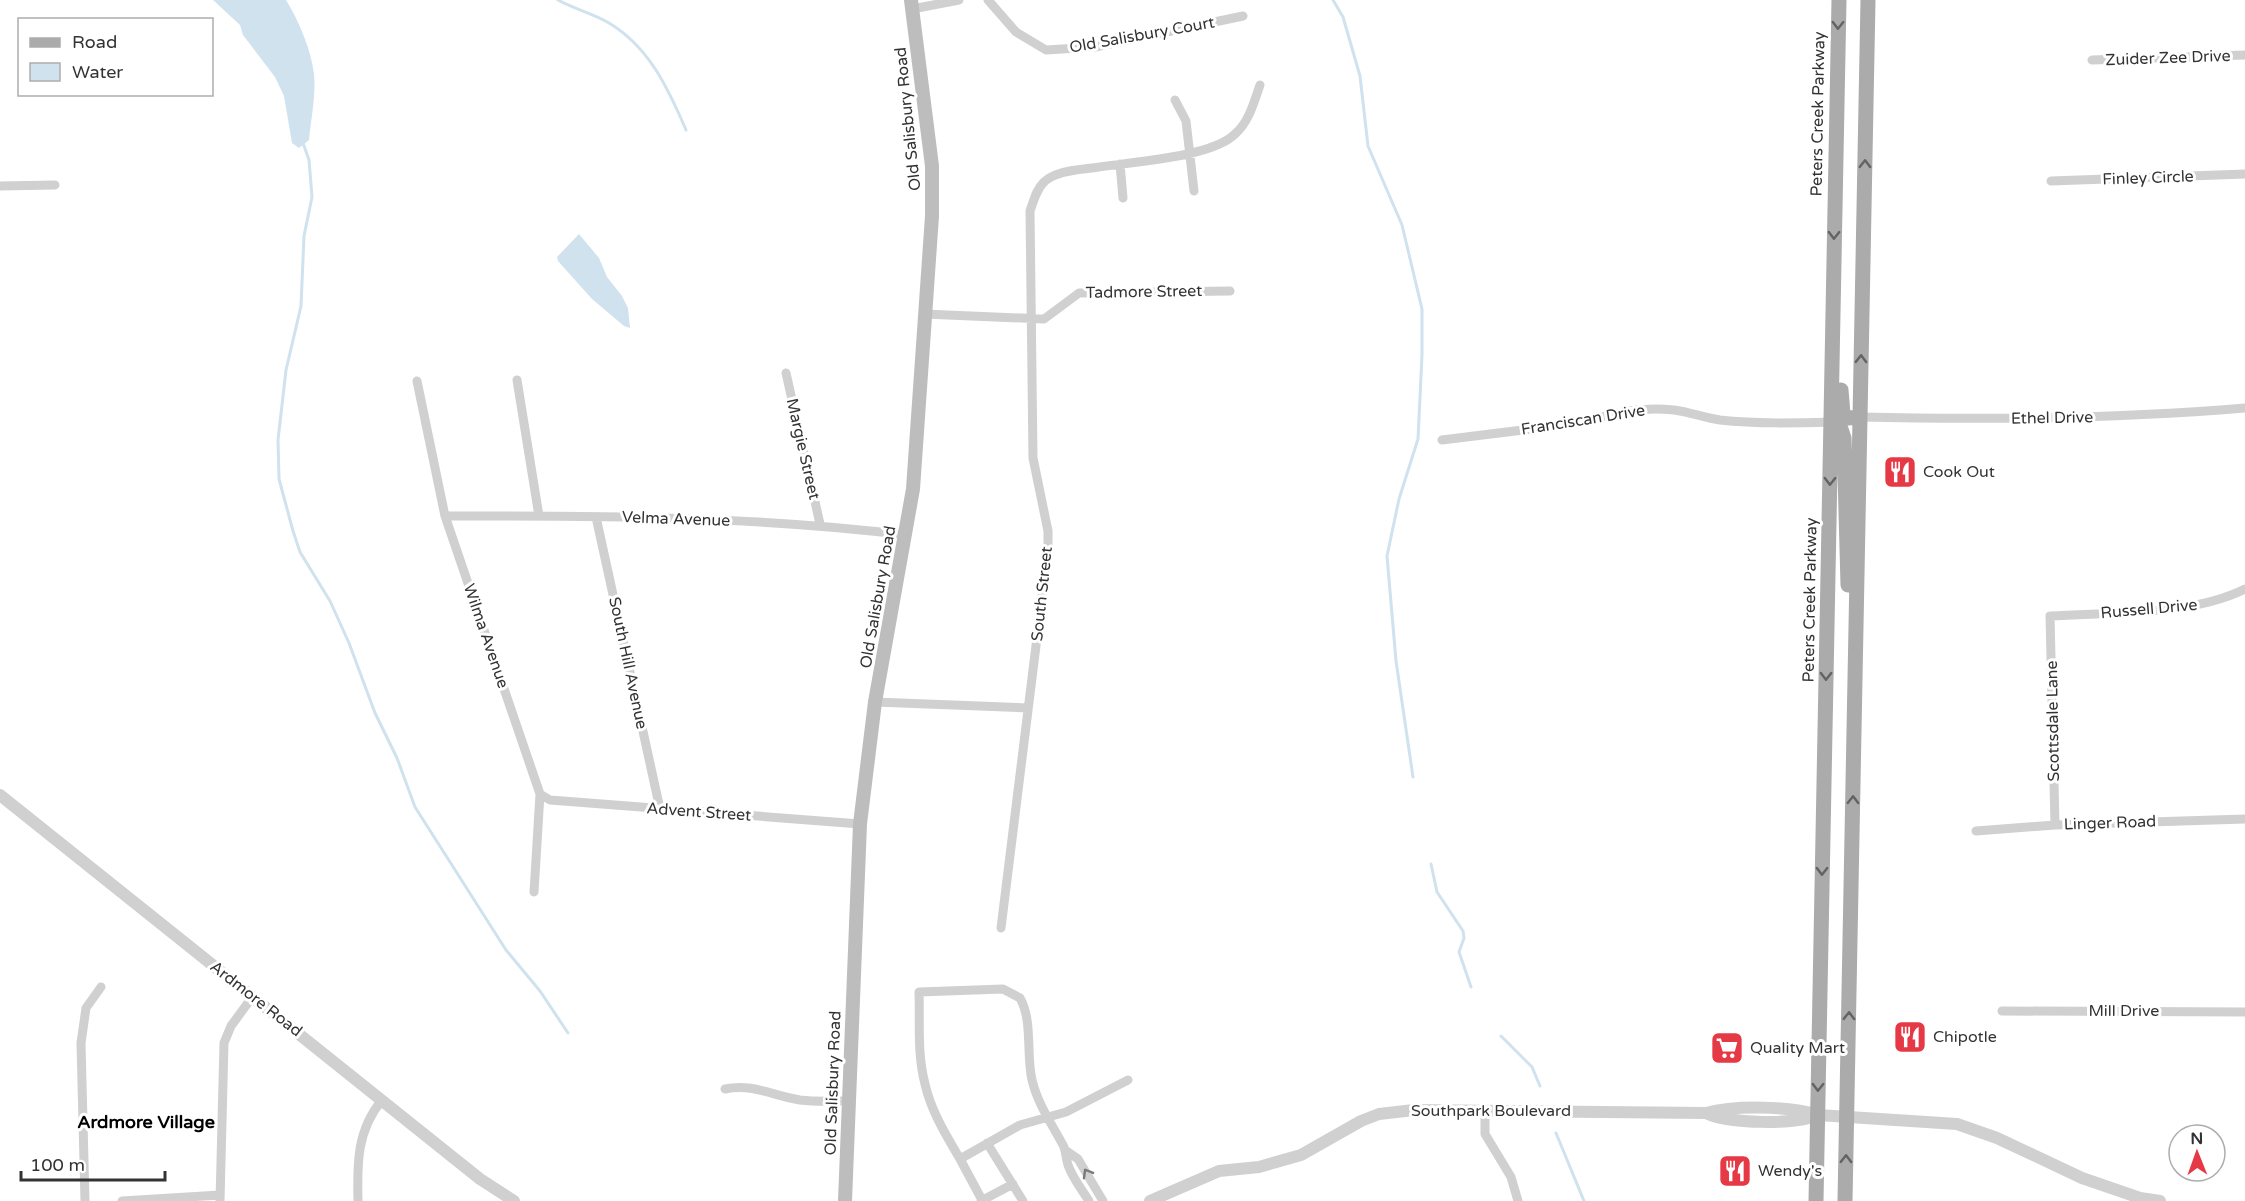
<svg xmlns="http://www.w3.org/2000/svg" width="2245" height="1201" font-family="'Varela Round',sans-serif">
  <rect width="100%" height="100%" fill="#fff"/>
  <path fill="#cfe2ee" d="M213,0H286C299,21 311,50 314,74C316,95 311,119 309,140L299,148L292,143L284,96L275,77L243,35L240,25Z
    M579,234L599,258L607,277L622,296L628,308L630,328L624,326L592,299L558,261L557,257Z"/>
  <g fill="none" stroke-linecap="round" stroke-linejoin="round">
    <path stroke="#cfe2ee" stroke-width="3" d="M558,0C574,9 592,13 609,23C649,47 668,88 686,130
      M1333,0L1343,17L1360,76L1368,146L1402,225L1422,309V355L1418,439L1399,499L1387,556L1396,661L1413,777
      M303,143L309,160L312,197L304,236L301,306L286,370L278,440L279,479L293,531L300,552L330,601L349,643L375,713L397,758L415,807L506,950L540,991L568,1033
      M1431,864L1437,892L1463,931L1464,938L1459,952L1471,987
      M1501,1036L1532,1067L1540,1086
      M1556,1133L1584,1201"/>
    <path stroke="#d0d0d0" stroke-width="9" d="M988,0L1016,32L1046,50L1095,47L1243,16
      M912,9L959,0
      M2092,60L2245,55
      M1175,100L1186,121L1194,191
      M1120,164L1123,198
      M2051,181L2245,174
      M0,186L55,185
      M924,314L1044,319L1079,293L1230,291
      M786,373L820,524
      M517,380L539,516
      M417,381L445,516L540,794L534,892
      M1859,417C1988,420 2116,419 2245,408
      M1442,440L1588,422C1616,411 1644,407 1674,410C1690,412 1705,418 1720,420C1757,424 1795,423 1832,422
      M445,516C599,516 754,516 907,535
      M596,517L660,809
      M875,702L1028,708
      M540,794L550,800L860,824
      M2055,825L2050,616C2111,612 2191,616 2245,589
      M1976,831L2055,825L2245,819
      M1001,928L1048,549V531L1033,458L1030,211C1034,200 1036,190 1044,182C1056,171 1077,170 1092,168C1128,162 1211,158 1235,134C1249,122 1254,102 1260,85
      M2002,1011L2245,1012
      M725,1089C753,1083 773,1096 800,1100C816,1102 833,1101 849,1101
      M1485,1110V1134L1511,1177L1518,1201
      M987,1143L1023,1201
      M1065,1150L1078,1159L1103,1201
      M960,1159L982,1200
      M85,1201L81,1043L86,1008L101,987
      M122,1201L220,1195
      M220,1201L224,1043L231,1026L253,996
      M358,1201C357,1163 357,1130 382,1100
      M981,1201L1013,1184
      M1089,1201C1082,1190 1072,1177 1068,1165C1066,1159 1066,1153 1064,1147C1052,1124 1038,1105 1032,1080C1026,1055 1033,1021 1020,998L1003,989L919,992C920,1022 917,1054 925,1084C931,1111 946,1135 960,1159L1020,1125L1066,1112L1128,1080"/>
    <path stroke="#d0d0d0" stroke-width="12" d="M0,795L480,1179L514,1201
      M1706,1113C1729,1124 1795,1125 1818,1115
      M1150,1201L1219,1171L1259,1167L1301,1155L1361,1121L1379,1114L1414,1110L1706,1113C1735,1105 1789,1106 1818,1115L1957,1124L1997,1138L2082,1178L2140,1198L2160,1201"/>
    <path stroke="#bdbdbd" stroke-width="14" d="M845,1201L860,824L875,702L913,489L932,216V166L911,0"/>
    <path stroke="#ababab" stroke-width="15" d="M1841,390L1843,414L1848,418L1859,417
      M1832,422L1841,429L1844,438L1848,585
      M1816,1201L1839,0
      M1845,1201L1868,0"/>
  </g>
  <defs><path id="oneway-chevron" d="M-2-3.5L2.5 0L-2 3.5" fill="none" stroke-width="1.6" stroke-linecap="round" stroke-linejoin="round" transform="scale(1.5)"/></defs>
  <g stroke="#636363">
    <use href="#oneway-chevron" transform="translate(1838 25) rotate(91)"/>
    <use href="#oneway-chevron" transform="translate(1865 164) rotate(-89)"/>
    <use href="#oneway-chevron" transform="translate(1834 235) rotate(91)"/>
    <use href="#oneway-chevron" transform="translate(1861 359) rotate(-89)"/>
    <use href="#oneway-chevron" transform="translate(1830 481) rotate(91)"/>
    <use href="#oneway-chevron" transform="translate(1826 676) rotate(91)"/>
    <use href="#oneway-chevron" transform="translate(1853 800) rotate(-89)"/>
    <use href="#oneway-chevron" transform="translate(1822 871) rotate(91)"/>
    <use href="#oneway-chevron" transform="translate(1849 1016) rotate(-89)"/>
    <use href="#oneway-chevron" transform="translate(1818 1087) rotate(91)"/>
    <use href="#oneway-chevron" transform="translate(1846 1159) rotate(-89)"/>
  </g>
  <use stroke="#7a7a7a" href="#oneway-chevron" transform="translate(1087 1173) rotate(-120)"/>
  <defs>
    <g id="restaurant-square" transform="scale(1.725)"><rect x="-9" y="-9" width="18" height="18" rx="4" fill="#e63946" stroke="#fff"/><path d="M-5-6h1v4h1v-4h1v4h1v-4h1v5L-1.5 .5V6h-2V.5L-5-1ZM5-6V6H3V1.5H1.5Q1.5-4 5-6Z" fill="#fff"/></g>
    <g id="supermarket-square" transform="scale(1.725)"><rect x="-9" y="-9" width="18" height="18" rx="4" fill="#e63946" stroke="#fff"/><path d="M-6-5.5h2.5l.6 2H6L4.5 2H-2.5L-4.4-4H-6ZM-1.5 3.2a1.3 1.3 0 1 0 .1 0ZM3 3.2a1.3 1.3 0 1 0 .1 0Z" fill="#fff"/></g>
  </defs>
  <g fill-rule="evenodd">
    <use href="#restaurant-square" x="1900" y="472"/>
    <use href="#restaurant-square" x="1910" y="1037"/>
    <use href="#supermarket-square" x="1727" y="1048"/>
    <use href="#restaurant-square" x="1735" y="1171"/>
  </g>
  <g text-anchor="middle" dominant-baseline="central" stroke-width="6" stroke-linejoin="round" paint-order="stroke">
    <g font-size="16" fill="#333" stroke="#fff">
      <text transform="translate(1142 35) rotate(-10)">Old Salisbury Court</text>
      <text transform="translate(2168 58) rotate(-2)">Zuider Zee Drive</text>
      <text transform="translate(1818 114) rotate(-89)">Peters Creek Parkway</text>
      <text transform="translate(908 119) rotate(-96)">Old Salisbury Road</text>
      <text transform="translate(2148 178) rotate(-2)">Finley Circle</text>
      <text transform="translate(1144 292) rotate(-1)">Tadmore Street</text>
      <text transform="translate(2052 418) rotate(-1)">Ethel Drive</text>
      <text transform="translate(1583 420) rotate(-9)">Franciscan Drive</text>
      <text transform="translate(803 449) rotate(77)">Margie Street</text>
      <text transform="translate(676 519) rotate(2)">Velma Avenue</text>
      <text transform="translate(1042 594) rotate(-84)">South Street</text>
      <text transform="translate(878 597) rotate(-80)">Old Salisbury Road</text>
      <text transform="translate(1810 600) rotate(-89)">Peters Creek Parkway</text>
      <text transform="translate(2149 609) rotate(-5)">Russell Drive</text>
      <text transform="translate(486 636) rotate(71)">Wilma Avenue</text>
      <text transform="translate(628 663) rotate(78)">South Hill Avenue</text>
      <text transform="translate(2053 721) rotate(-91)">Scottsdale Lane</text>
      <text transform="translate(699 812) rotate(4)">Advent Street</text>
      <text transform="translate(2110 823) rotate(-2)">Linger Road</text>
      <text transform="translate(256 999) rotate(38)">Ardmore Road</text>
      <text x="2124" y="1011">Mill Drive</text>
      <text transform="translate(833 1083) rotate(-88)">Old Salisbury Road</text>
      <text x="1491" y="1111">Southpark Boulevard</text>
    </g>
    <g font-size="16" fill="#333" stroke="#fff" text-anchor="start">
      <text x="1923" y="472">Cook Out</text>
      <text x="1933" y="1037">Chipotle</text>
      <text x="1750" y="1048">Quality Mart</text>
      <text x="1758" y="1171">Wendy's</text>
    </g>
    <g font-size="18" font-weight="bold" fill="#000" stroke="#fff">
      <text x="146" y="1122">Ardmore Village</text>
    </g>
  </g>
  <rect x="18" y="18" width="195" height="78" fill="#ffffff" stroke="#adadad" stroke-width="1.5"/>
  <rect x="30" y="38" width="30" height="9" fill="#ababab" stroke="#adadad" stroke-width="1.5"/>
  <text x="72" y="48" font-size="18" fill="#333333">Road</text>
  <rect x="30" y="63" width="30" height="18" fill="#cfe2ee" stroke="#adadad" stroke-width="1.5"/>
  <text x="72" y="78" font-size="18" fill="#333333">Water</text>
  <g transform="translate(2197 1153) rotate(359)"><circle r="28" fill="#ffffff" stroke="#adadad" stroke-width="1.5"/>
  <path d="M0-4.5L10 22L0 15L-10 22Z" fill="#e63946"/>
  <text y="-9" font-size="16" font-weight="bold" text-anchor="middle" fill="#333333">N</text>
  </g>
  <path d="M21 1171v9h144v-9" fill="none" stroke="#333333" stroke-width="3"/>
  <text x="30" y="1171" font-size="18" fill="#333333" stroke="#ffffff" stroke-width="4.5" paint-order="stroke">100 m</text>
</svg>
